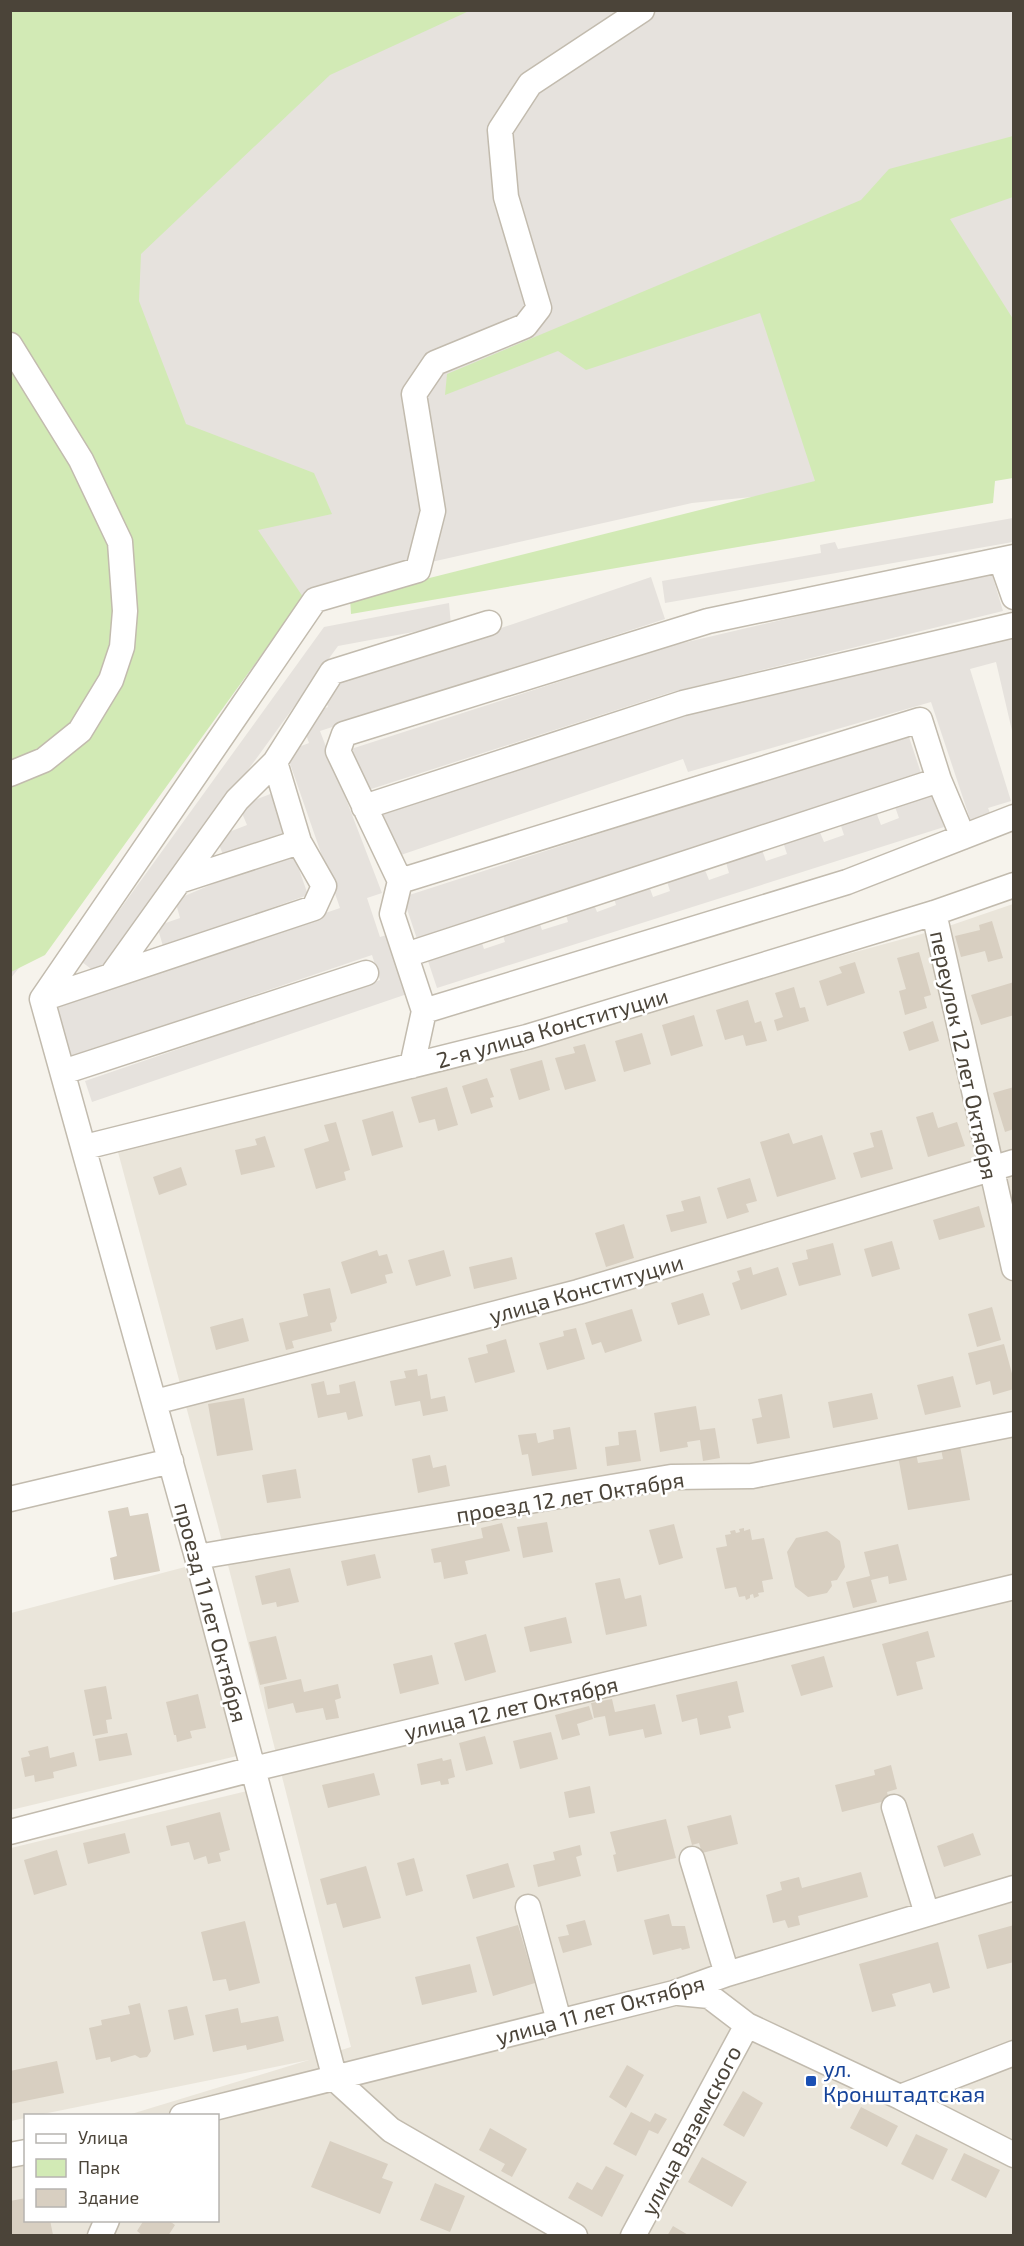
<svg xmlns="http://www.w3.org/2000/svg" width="1024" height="2246" font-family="'Exo 2',sans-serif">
  <rect width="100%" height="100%" fill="#f6f3ec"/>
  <path fill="#eae5da" d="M1013,904V2235H11L10,2151L25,2147L26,2220H218V2116L128,2115L309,2060L38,2115L26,2116L25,2118L11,2121V1848L247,1791L319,2057L351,2047L217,1522L118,1152L940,929Z
    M185,1567L241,1755L11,1810V1613Z"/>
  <path fill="#e6e2dd" d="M11,11H1013V471L692,503L325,586L306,599L11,978Z
    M1013,518V542L665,603L662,581L821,553L820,545L835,542L838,549Z
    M991,571L1003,611L672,692L365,791L351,749L670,646Z
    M651,577L665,619L320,731L382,893L367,898L380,937L390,934L410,993L92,1102L85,1081L380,980L372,955L71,1057L54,1006L340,908L286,752L309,743L300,717L328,707L322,689Z
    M449,603L451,625L338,646L99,975L82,962L324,627Z
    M1013,634V735L996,662L970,669L1011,801L988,808L991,815L971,822L931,702L688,772L683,759L395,857L379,816L678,716Z
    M908,734L922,776L417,939L403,897Z
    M932,792L944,827L437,988L426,955L480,937L484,949L505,942L501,930L538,918L542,930L568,922L565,911L593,902L597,912L616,905L613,895L648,883L653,897L670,891L666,878L703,865L709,880L729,873L725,859L761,847L766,861L787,854L783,842L819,830L824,842L844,835L840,823L876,812L881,825L899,818L894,804Z
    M273,793L288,832L224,857L216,837L247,825L239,806Z
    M294,855L308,895L163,946L157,926L180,918L175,900L241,872Z"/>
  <path fill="#d2eab5" d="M11,11H469L330,75L141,254L139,301L186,424L314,473L332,514L258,530L303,597L45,955L11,972Z
    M1013,136V197L950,219L1013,319V478L995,481L993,503L351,614L350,598L815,481L760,313L586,370L558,351L445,395L447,374L861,200L889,169Z"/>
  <path fill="#d8cfc1" d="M992,921L1003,958L988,962L985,951L961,957L955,936L980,930L979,925Z
    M919,952L931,995L924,997L927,1008L905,1015L899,991L906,989L897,958Z
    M855,962L865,993L827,1006L819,981L842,973L839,967Z
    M1014,982V1015L981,1025L971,995Z
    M794,987L800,1008L805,1007L809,1021L777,1031L774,1020L783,1017L775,993Z
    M748,1000L755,1023L761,1021L767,1041L746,1046L743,1035L725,1040L716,1010Z
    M694,1015L703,1046L671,1056L662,1025Z
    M933,1021L939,1041L909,1051L903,1032Z
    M642,1033L651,1064L624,1072L615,1041Z
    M585,1044L596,1081L565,1090L555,1058L575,1053L573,1047Z
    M542,1060L550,1090L519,1100L510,1069Z
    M487,1078L494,1097L490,1098L493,1107L471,1114L462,1086Z
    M447,1087L458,1125L438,1131L435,1119L419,1123L411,1097Z
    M1014,1087V1129L1005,1132L993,1093Z
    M393,1111L403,1147L372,1156L362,1120Z
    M933,1112L938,1128L957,1122L965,1146L928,1157L916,1117Z
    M336,1122L350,1170L344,1172L346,1180L316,1189L304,1149L329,1141L324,1125Z
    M882,1130L893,1169L861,1178L853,1153L874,1147L870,1133Z
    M789,1133L793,1144L822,1135L836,1179L777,1197L760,1142Z
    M265,1136L275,1167L241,1175L235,1150L257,1145L255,1139Z
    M181,1167L187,1185L159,1195L153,1177Z
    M750,1178L757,1201L746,1204L749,1212L727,1219L717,1188Z
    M700,1196L707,1223L671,1232L666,1215L684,1211L681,1201Z
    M979,1206L985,1227L939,1240L933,1220Z
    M624,1224L634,1258L606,1267L595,1233Z
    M892,1241L900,1269L872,1277L864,1249Z
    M833,1243L841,1275L799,1286L792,1263L808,1259L806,1250Z
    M377,1250L379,1256L387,1254L393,1273L385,1275L387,1283L351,1294L341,1262Z
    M444,1250L451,1276L416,1286L408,1260Z
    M512,1257L517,1279L474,1289L469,1267Z
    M751,1267L753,1275L778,1267L787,1295L741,1310L732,1283L740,1280L737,1271Z
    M330,1288L337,1318L335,1322L330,1323L332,1331L292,1341L294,1348L286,1350L279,1323L308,1316L303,1294Z
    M703,1293L710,1315L678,1325L671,1303Z
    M992,1307L1001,1340L977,1347L968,1314Z
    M632,1309L642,1341L605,1353L601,1342L592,1345L585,1323Z
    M243,1318L249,1341L216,1350L210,1327Z
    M576,1328L585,1359L547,1370L539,1343L564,1336L563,1331Z
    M506,1339L515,1372L475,1383L468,1358L488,1353L486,1345Z
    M1004,1344L1014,1381V1389L993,1395L990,1381L976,1385L968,1353Z
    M417,1369L418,1376L427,1374L431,1399L445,1396L448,1411L423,1416L420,1401L395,1406L390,1381L406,1378L404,1371Z
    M953,1376L961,1407L925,1415L917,1385Z
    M324,1381L327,1395L340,1393L339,1385L355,1381L363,1416L348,1420L346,1412L318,1418L311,1384Z
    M872,1393L878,1419L833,1428L828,1402Z
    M782,1394L790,1438L757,1444L752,1419L762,1417L758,1399Z
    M244,1398L253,1450L217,1456L208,1404Z
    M696,1406L700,1430L715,1428L720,1458L703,1461L700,1440L687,1442L688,1447L660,1452L654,1413Z
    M570,1427L577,1469L532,1476L528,1454L522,1455L518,1435L536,1433L538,1443L554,1439L553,1430Z
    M636,1430L641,1461L607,1466L605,1447L619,1445L618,1432Z
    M960,1446L970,1500L908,1510L898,1456L916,1453L918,1463L943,1459L941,1449Z
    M430,1455L433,1468L446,1465L450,1486L418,1493L412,1459Z
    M296,1469L301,1498L267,1503L262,1475Z
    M128,1507L130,1516L148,1513L160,1571L114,1580L110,1558L117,1556L108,1511Z
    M547,1522L553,1552L523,1558L517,1527Z
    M502,1523L510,1551L465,1561L468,1574L444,1579L441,1562L434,1563L431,1549L483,1538L481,1528Z
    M674,1524L683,1558L659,1565L649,1530Z
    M744,1528V1531L750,1529L752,1540L764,1538L773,1579L762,1581L764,1592L758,1593L759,1596L754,1598L753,1594L750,1595V1598L746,1600L745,1596L739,1597L736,1587L725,1589L716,1548L727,1546L725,1535L731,1534L730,1531L735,1530L736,1533L740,1532L739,1529Z
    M827,1531L840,1541L845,1567L837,1580L831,1581L832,1586L827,1593L808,1597L795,1587L787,1552L796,1538Z
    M898,1544L907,1580L889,1584L888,1576L871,1580L877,1602L853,1608L846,1582L870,1576L864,1552Z
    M375,1554L381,1578L347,1586L341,1561Z
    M290,1568L299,1602L277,1607L276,1602L262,1605L255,1576Z
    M620,1578L625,1599L641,1595L647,1626L606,1635L595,1583Z
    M566,1617L572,1643L530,1652L524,1627Z
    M928,1631L935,1657L916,1662L923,1689L897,1696L882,1644Z
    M486,1634L496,1672L465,1681L454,1643Z
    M276,1636L287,1679L260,1685L249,1642Z
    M432,1655L439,1684L400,1694L393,1664Z
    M824,1656L833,1687L801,1696L791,1665Z
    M301,1679L304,1692L338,1684L341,1698L335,1700L339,1718L326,1720L323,1708L296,1713L293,1703L268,1709L264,1687Z
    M737,1681L744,1712L728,1716L731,1728L700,1735L697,1718L682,1722L676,1695Z
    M106,1686L112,1719L106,1720L108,1733L93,1736L84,1690Z
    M198,1694L206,1728L190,1731L192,1738L177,1742L176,1735H174L166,1702Z
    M612,1699L615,1712L655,1704L662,1734L645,1738L643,1729L609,1736L605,1716L594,1718L591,1703Z
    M589,1706L593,1719L577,1724L580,1735L562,1740L555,1715Z
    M551,1732L558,1759L520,1769L513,1741Z
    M127,1733L132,1755L99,1761L95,1739Z
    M485,1736L493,1764L466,1771L459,1743Z
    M48,1746L50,1758L74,1752L77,1766L53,1772L54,1778L35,1782L34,1775L25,1777L21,1758L30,1756L28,1751Z
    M442,1758L443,1761L451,1759L455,1777L448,1779L449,1784L441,1785L440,1781L421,1785L417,1764Z
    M891,1765L897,1789L887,1792L889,1800L842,1812L835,1785L875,1775L874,1770Z
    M374,1773L380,1795L328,1808L322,1785Z
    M590,1786L595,1813L569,1818L564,1792Z
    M220,1812L230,1850L219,1853L221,1861L208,1864L206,1856L194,1860L189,1842L171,1846L166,1826Z
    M731,1815L738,1844L702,1853L699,1843L692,1845L687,1826Z
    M666,1819L676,1858L617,1872L613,1855L616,1854L610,1832Z
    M125,1833L130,1853L88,1864L83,1843Z
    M973,1833L981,1855L944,1867L937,1846Z
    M580,1845L582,1855L576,1857L581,1876L538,1887L533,1865L555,1860L553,1852Z
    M57,1850L67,1885L34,1895L24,1860Z
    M414,1858L423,1891L406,1896L397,1863Z
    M508,1863L515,1887L473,1899L466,1875Z
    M366,1866L381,1918L343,1928L336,1903L327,1905L320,1879Z
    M861,1872L868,1897L798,1916L800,1925L788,1928L785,1920L773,1923L766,1895L782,1890L780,1882L799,1877L802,1888Z
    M669,1914L672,1926H685L690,1948L682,1950L681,1948L653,1955L644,1920Z
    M585,1920L592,1945L563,1953L558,1937L569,1935L566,1925Z
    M245,1921L260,1983L229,1991L226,1979L213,1981L201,1932Z
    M518,1925L535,1983L493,1996L476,1937Z
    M1014,1925V1962L987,1969L978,1935Z
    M938,1942L950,1988L933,1993L930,1983L892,1994L896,2006L872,2012L859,1964Z
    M470,1964L477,1992L422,2005L415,1977Z
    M140,2003L151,2051L147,2057L140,2058L135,2055L111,2062L110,2057L96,2060L89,2028L102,2025L101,2020L130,2014L128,2006Z
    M187,2006L194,2035L174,2040L168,2010Z
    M238,2008L241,2023L278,2016L284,2041L247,2050L246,2045L213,2052L205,2015Z
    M57,2061L64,2093L10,2104V2071Z
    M627,2065L644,2075L626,2108L609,2097Z
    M743,2091L763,2103L744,2137L723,2125Z
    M861,2107L898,2126L887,2147L850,2128Z
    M631,2112L650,2122L655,2113L667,2119L658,2134L649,2130L636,2156L613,2144Z
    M490,2128L527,2149L512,2177L501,2171L505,2164L479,2150Z
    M916,2134L948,2149L933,2180L901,2164Z
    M330,2141L388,2164L382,2178L393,2182L380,2214L311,2187Z
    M964,2153L1000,2170L986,2198L951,2180Z
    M702,2157L747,2182L732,2207L688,2182Z
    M606,2166L624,2175L602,2217L568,2198L577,2182L592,2190Z
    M435,2183L465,2196L450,2232L420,2220Z
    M26,2198V2220H50L53,2235L10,2236V2201Z
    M144,2220H168L175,2225L168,2236H143L137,2231Z
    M673,2226L690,2236H667Z"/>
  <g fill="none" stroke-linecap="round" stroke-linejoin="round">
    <g stroke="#c2bbae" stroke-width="27">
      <path id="minor" d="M10,345L81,460L120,542L125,611L122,647L111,680L80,731L44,760L10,774
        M1001,560L1014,597
        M364,807L683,703L1014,625
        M179,881L299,842
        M400,881L920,720L939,780L963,837
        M934,913L1014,1268
        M406,955L939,780
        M111,976L237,800L275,762L332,672L489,623
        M42,999L314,908L324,886L299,842L275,762
        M424,1011L847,882L1014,817
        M412,1066L424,1011L392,914L400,881L338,751L344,734L708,621L1014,557
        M63,1072L366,973
        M85,1147L527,1037L934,913L1014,885
        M155,1402L578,1292L1014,1162
        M10,1499L171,1461
        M197,1557L671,1477L752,1476L1014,1424
        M894,1807L927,1914
        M10,1832L253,1769L1014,1587
        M692,1859L727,1974
        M528,1907L559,2021
        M679,1993L709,1996L747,2025L900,2097L1014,2155
        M335,2079L197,1557L42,999L315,600L418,570L433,511L414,394L435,363L525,326L539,308L506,197L500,130L530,84L642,10
        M335,2079L391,2130L575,2236
        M900,2097L1014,2053
        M182,2116L674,1993L727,1974L1014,1888
        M10,2155L26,2152
        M100,2236L107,2220
        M633,2236L747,2025"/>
    </g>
    <use href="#minor" stroke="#fff" stroke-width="24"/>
  </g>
  <rect fill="#1a4fb4" stroke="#fff" stroke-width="2" x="805" y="2075" width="12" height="12" rx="3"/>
  <g text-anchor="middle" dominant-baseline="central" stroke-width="5" stroke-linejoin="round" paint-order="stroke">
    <g font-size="22" fill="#4b4439" stroke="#fff">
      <text transform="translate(552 1027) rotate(-16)">2-я улица Конституции</text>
      <text transform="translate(965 1055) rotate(78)">переулок 12 лет Октября</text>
      <text transform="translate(586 1288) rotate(-16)">улица Конституции</text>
      <text transform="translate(570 1496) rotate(-9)">проезд 12 лет Октября</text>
      <text transform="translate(212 1612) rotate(75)">проезд 11 лет Октября</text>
      <text transform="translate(511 1707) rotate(-13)">улица 12 лет Октября</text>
      <text transform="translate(600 2009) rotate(-15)">улица 11 лет Октября</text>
      <text transform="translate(690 2130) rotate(-62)">улица Вяземского</text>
    </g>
    <g font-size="22" fill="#164399" stroke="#fff" text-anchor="start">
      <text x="823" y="2068">ул.<tspan x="823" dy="25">Кронштадтская</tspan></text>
    </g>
  </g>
  <rect width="1024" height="2246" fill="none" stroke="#4b4439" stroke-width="24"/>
  <rect x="24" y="2114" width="195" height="108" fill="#ffffff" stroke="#b7b4b0" stroke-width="1.5"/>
  <rect x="36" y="2134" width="30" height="9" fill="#ffffff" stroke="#b7b4b0" stroke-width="1.5"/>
  <text x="78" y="2144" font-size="18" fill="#4b4439">Улица</text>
  <rect x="36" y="2159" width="30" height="18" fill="#d2eab5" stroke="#b7b4b0" stroke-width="1.5"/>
  <text x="78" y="2174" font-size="18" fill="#4b4439">Парк</text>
  <rect x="36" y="2189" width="30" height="18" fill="#d8cfc1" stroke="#b7b4b0" stroke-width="1.5"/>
  <text x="78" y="2204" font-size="18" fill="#4b4439">Здание</text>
</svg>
